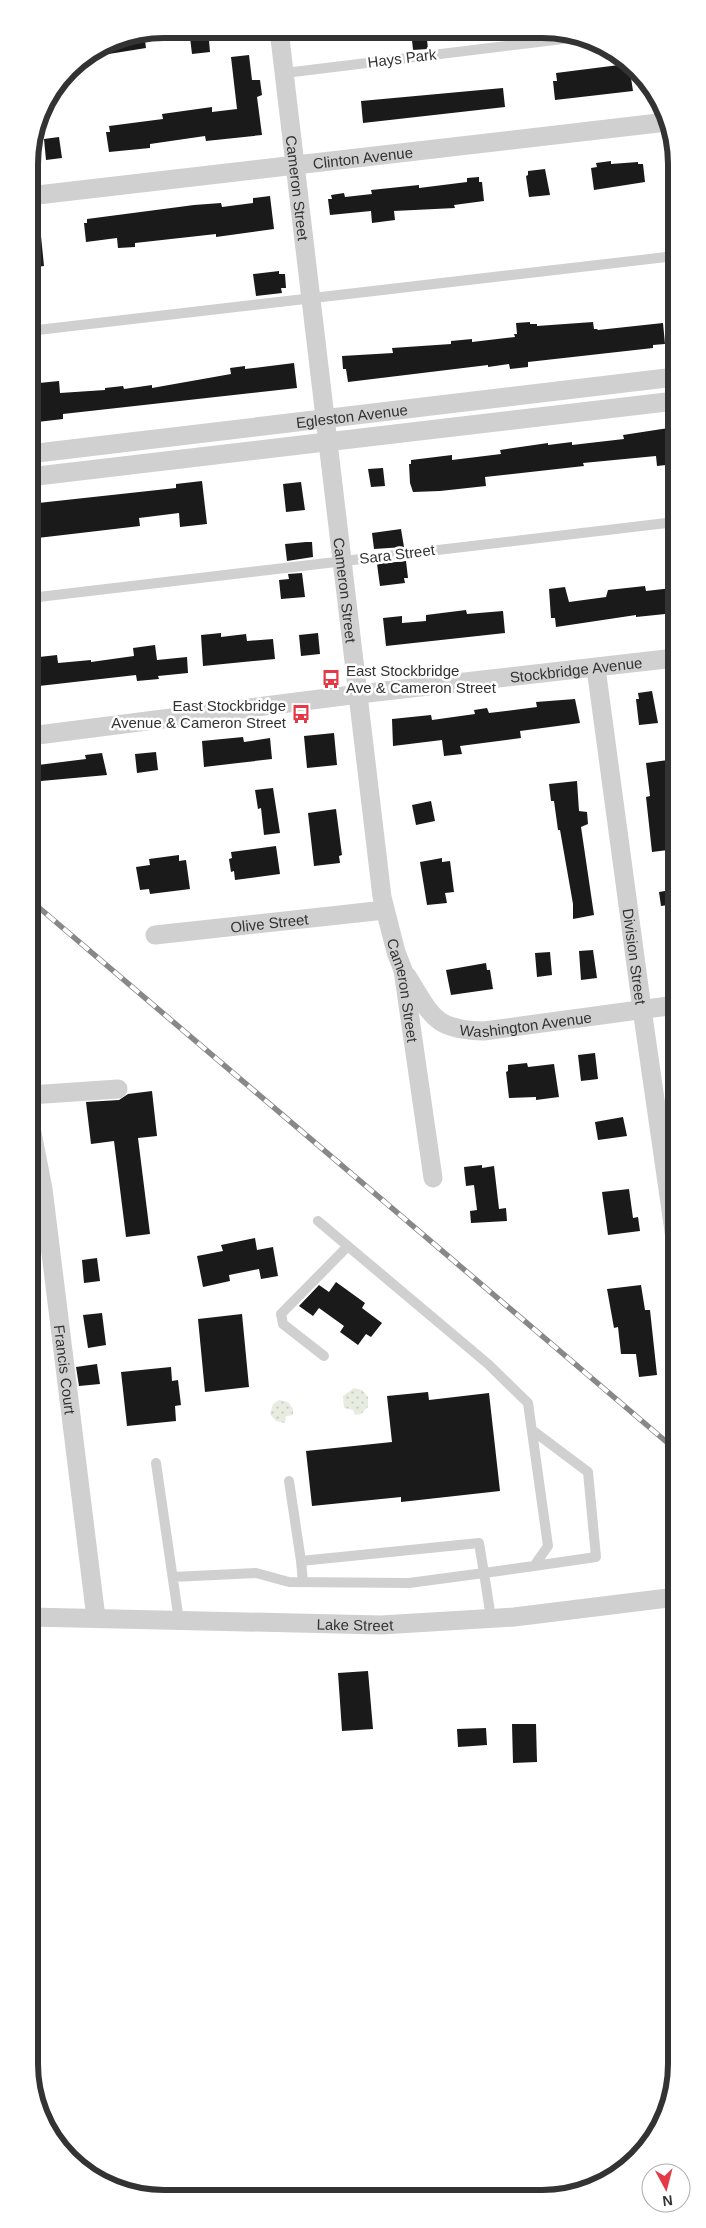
<svg xmlns="http://www.w3.org/2000/svg" width="706" height="2228" font-family="Arial,sans-serif">
  <defs>
    <pattern id="park-dots" width="8" height="8" patternUnits="userSpaceOnUse" patternTransform="scale(1.25)"><rect width="8" height="8" fill="#e6ecdf"/><path d="M2 2h.1M6 6h.1" fill="none" stroke="#c6cbc0" stroke-width="1.8" stroke-linecap="round"/></pattern>
  </defs>
  <rect width="100%" height="100%" fill="#fff"/>
  <path fill="url(#park-dots)" d="M354,1388L362,1390L368,1397V1407L361,1414L355,1415L353,1410L344,1408L343,1396Z
    M279,1400L288,1402L293,1409V1415L286,1416L285,1423L276,1421L270,1414L273,1404Z"/>
  <path fill="#1a1a1a" d="M189,29H208L210,52L192,54Z
    M411,30H426L428,49L413,50Z
    M144,33L146,48L84,58L112,39Z
    M249,55L252,80H260L262,95L257,97L262,135L206,141L205,136L150,144V148L109,152L106,132H110L109,126L163,119L162,114L212,107V112L237,109L231,57Z
    M627,64L628,71H630L633,91L555,100L553,81H557L556,73Z
    M503,88L505,107L363,123L361,101Z
    M59,137L62,158L46,160L44,139Z
    M611,161V164L638,162V164H643L645,182L594,190L591,168L597,167L596,163Z
    M545,169L550,195L529,197L526,176L528,175V171Z
    M479,177V182H482L484,201L454,205L455,208L394,211L395,220L372,223L371,211L330,215L328,199H332L331,195L344,193L345,197L372,194L371,190L419,185V188L467,182V178Z
    M270,196L274,229L216,237V234L135,243V247L118,248L117,238L86,242L84,223H87V219L194,205L221,203L222,207L253,203V198Z
    M38,206L44,266L29,268V207Z
    M279,271V274H285L286,288H281L282,293L256,296L253,274Z
    M530,322V324H537V326L593,322L594,329H597L598,330L663,323L665,344L653,345V348L528,362V367L510,369L509,364L488,367V365L348,382L346,369H343L342,356L393,353L392,348L451,344V341L472,339V342L515,337L514,334H517L516,323Z
    M294,363L297,388L63,414V419L29,423V384L59,381L60,393L105,390V388L123,386L124,389L152,385V388L231,374L230,368L245,366V369Z
    M675,427V464L657,466L656,456L583,463L584,466L485,477L486,486L440,491L413,492L410,483L409,464H411V460L452,455V460L501,454L500,450L548,443V445L572,442V445L624,439L623,435Z
    M383,468L385,486L371,487L368,469Z
    M202,481L207,524L180,527L179,513L139,518L140,526L29,539V504L176,488V484Z
    M301,482L305,510L286,512L283,484Z
    M401,529L404,547L374,549L372,533Z
    M306,542H312L313,557L287,561L285,544Z
    M406,561L408,578H404L405,583L380,586L377,564Z
    M302,573L305,597L281,599L279,580L289,579L288,574Z
    M645,586L646,591L672,588L675,613L636,617V615L556,627L555,618H551L549,589L565,587L569,602L606,597L608,590Z
    M466,610L467,614L503,611L505,633L386,646L383,618L402,616V623L426,621V615Z
    M221,633V637L246,634L247,641L273,639L275,659L203,666L201,635Z
    M318,633L320,654L301,656L299,635Z
    M155,645L157,660L187,657L188,673L158,676L159,679L137,681L136,675L30,687V658L57,655L58,663L91,660V662L134,656L133,648Z
    M652,691L658,723L639,725L636,699H639L638,693Z
    M575,699L580,723L520,731L521,738L460,746L462,754L444,756L442,740L393,746L392,719L431,715L432,720L475,714L474,710L487,708L489,713L537,707L536,702Z
    M334,733L337,765L307,768L304,736Z
    M243,737L244,742L270,738L272,759L204,767L202,741Z
    M156,752L158,770L137,773L135,754Z
    M102,753L107,775L30,782V766L86,759L85,755Z
    M668,760L673,798H675L676,849L652,852L646,797L650,796L646,763Z
    M577,781L579,811L587,812L588,824L581,827L594,915L573,919V904L560,830H558L554,801H551L549,784Z
    M273,788L280,833L264,835L261,808L258,809L255,790Z
    M431,801L435,821L416,825L412,805Z
    M336,809L342,855L339,856L340,863L314,866L308,813Z
    M276,846L280,874L235,880L234,871L231,872L229,859L232,858L231,852Z
    M179,855V861L186,860L190,889L150,894L149,889L140,890L136,867L150,865L149,859Z
    M442,858V862L450,861L454,892L445,893L447,903L427,905L420,862Z
    M676,889V904L661,906L659,892Z
    M593,950L597,978L581,980L579,951Z
    M550,952L552,975L537,977L535,953Z
    M486,963L487,970H490L493,989L451,995L446,970Z
    M595,1053L598,1079L581,1081L578,1055Z
    M527,1063L528,1067L554,1064L559,1097L536,1100V1097L509,1098L506,1072L508,1071V1065Z
    M152,1091L157,1136L138,1138L150,1234L126,1237L114,1141L91,1144L86,1102L119,1100L128,1094Z
    M623,1117L627,1136L598,1140L595,1122Z
    M482,1165V1168L494,1166L499,1209L506,1208L507,1221L471,1223L470,1211L477,1210L474,1185L466,1186L464,1167Z
    M629,1189L633,1218L638,1217L640,1231L608,1235L602,1192Z
    M255,1238L257,1250L273,1247L278,1276L261,1279L259,1269L229,1275L230,1281L203,1287L197,1256L223,1251L221,1245Z
    M97,1258L100,1281L84,1283L82,1260Z
    M336,1282L365,1303L362,1308L382,1323L371,1337L366,1334L358,1345L340,1332L344,1326L319,1308L313,1316L299,1306L319,1285L329,1292Z
    M641,1285L645,1310H650L657,1375L639,1377L636,1354H621L618,1327L614,1328L607,1289Z
    M102,1313L106,1345L88,1348L83,1315Z
    M242,1314L249,1387L205,1392L198,1319Z
    M97,1364L100,1384L79,1386L76,1367Z
    M171,1367L172,1381L178,1380L181,1405L175,1406L176,1421L127,1426L121,1372Z
    M428,1392L429,1400L489,1393L500,1491L401,1502V1497L312,1506L306,1451L392,1442L387,1396Z
    M368,1671L373,1729L342,1731L338,1673Z
    M512,1724H536L537,1762L513,1763Z
    M486,1728L487,1745L458,1747L457,1729Z"/>
  <g fill="none" stroke-linecap="round" stroke-linejoin="round">
    <path stroke="#d0d0d0" stroke-width="10" d="M285,73L579,37
      M29,331L675,256
      M30,598L675,522
      M318,1221L488,1364L528,1403L548,1546L534,1566L484,1573L491,1618
      M324,1356L283,1324L281,1314L348,1246
      M532,1430L588,1472L596,1557L534,1566
      M156,1463L179,1621
      M301,1561L303,1582
      M173,1577L256,1573L289,1582L409,1583L484,1573L479,1543L301,1561L289,1481"/>
    <g stroke="#d0d0d0" stroke-width="19">
      <path id="s1" d="M279,30L382,897L396,952L403,970L433,1178"/>
      <path id="s2" d="M29,196L667,122"/>
      <path id="s3" d="M29,454L675,377"/>
      <path d="M29,477L675,401"/>
      <path id="s4" d="M596,668L642,1009L676,1245"/>
      <path id="s5" d="M30,736L359,694L675,658"/>
      <path id="s6" d="M155,935L385,910"/>
      <path id="s7" d="M407,976C432,1016 434,1030 484,1031L676,1005"/>
      <path d="M30,1095L118,1089"/>
      <path id="s8" d="M30,1122L43,1189L96,1618"/>
      <path id="s9" d="M31,1617L381,1625L514,1617L676,1597"/>
    </g>
    <g stroke="#888" stroke-width="5.5">
      <path id="rail" d="M30,900L676,1450"/>
    </g>
    <use href="#rail" stroke="#fff" stroke-width="4" stroke-dasharray="11" stroke-linecap="butt"/>
  </g>
  <defs>
    <g id="bus-bare" transform="scale(1.5)"><path d="M-5-6H5V4H4V6H2V4H-2V6H-4V4H-5ZM-3.5-4V0h7V-4ZM-3.5 1.2v1.5H-2V1.2ZM2 1.2v1.5H3.5V1.2Z" fill="#e63946" stroke="#fff" stroke-width="2.5" paint-order="stroke"/></g>
  </defs>
  <g fill-rule="evenodd">
    <use href="#bus-bare" x="331" y="679"/>
    <use href="#bus-bare" x="301" y="714"/>
  </g>
  <g text-anchor="middle" dominant-baseline="central" stroke-width="5" stroke-linejoin="round" paint-order="stroke">
    <g font-size="15" fill="#333" stroke="#fff">
      <text transform="translate(402 58) rotate(-7)">Hays Park</text>
      <text stroke="none"><textPath href="#s2" startOffset="336">Clinton Avenue</textPath></text>
      <text stroke="none"><textPath href="#s1" startOffset="159">Cameron Street</textPath></text>
      <text stroke="none"><textPath href="#s3" startOffset="325">Egleston Avenue</textPath></text>
      <text transform="translate(397 554) rotate(-7)">Sara Street</text>
      <text stroke="none"><textPath href="#s1" startOffset="564">Cameron Street</textPath></text>
      <text stroke="none"><textPath href="#s5" startOffset="550">Stockbridge Avenue</textPath></text>
      <text stroke="none"><textPath href="#s6" startOffset="115">Olive Street</textPath></text>
      <text stroke="none"><textPath href="#s4" startOffset="291">Division Street</textPath></text>
      <text stroke="none"><textPath href="#s1" startOffset="969">Cameron Street</textPath></text>
      <text stroke="none"><textPath href="#s7" startOffset="144">Washington Avenue</textPath></text>
      <text stroke="none"><textPath href="#s8" startOffset="250">Francis Court</textPath></text>
      <text stroke="none"><textPath href="#s9" startOffset="324">Lake Street</textPath></text>
    </g>
    <g font-size="15" fill="#333" stroke="#fff" text-anchor="start">
      <text x="346" y="670">East Stockbridge<tspan x="346" dy="17">Ave &amp; Cameron Street</tspan></text>
      <text x="286" y="705" text-anchor="end">East Stockbridge<tspan x="286" dy="17">Avenue &amp; Cameron Street</tspan></text>
    </g>
  </g>
  <path d="M0 0H706V2228H0ZM164 38H542A126 126 0 0 1 668 164V2064A126 126 0 0 1 542 2190H164A126 126 0 0 1 38 2064V164A126 126 0 0 1 164 38Z" fill="#fff" fill-rule="evenodd"/>
  <path fill="none" stroke="#333" stroke-width="6" d="M164 38H542A126 126 0 0 1 668 164V2064A126 126 0 0 1 542 2190H164A126 126 0 0 1 38 2064V164A126 126 0 0 1 164 38Z"/>
  <g transform="translate(666 2188) rotate(173)"><circle r="24" fill="#ffffff" stroke="#adadad"/>
  <path d="M0-4L9 19L0 12L-9 19Z" fill="#e63946"/>
  <text y="-8" font-size="14" font-weight="bold" text-anchor="middle" fill="#333333">N</text>
  </g>
</svg>
